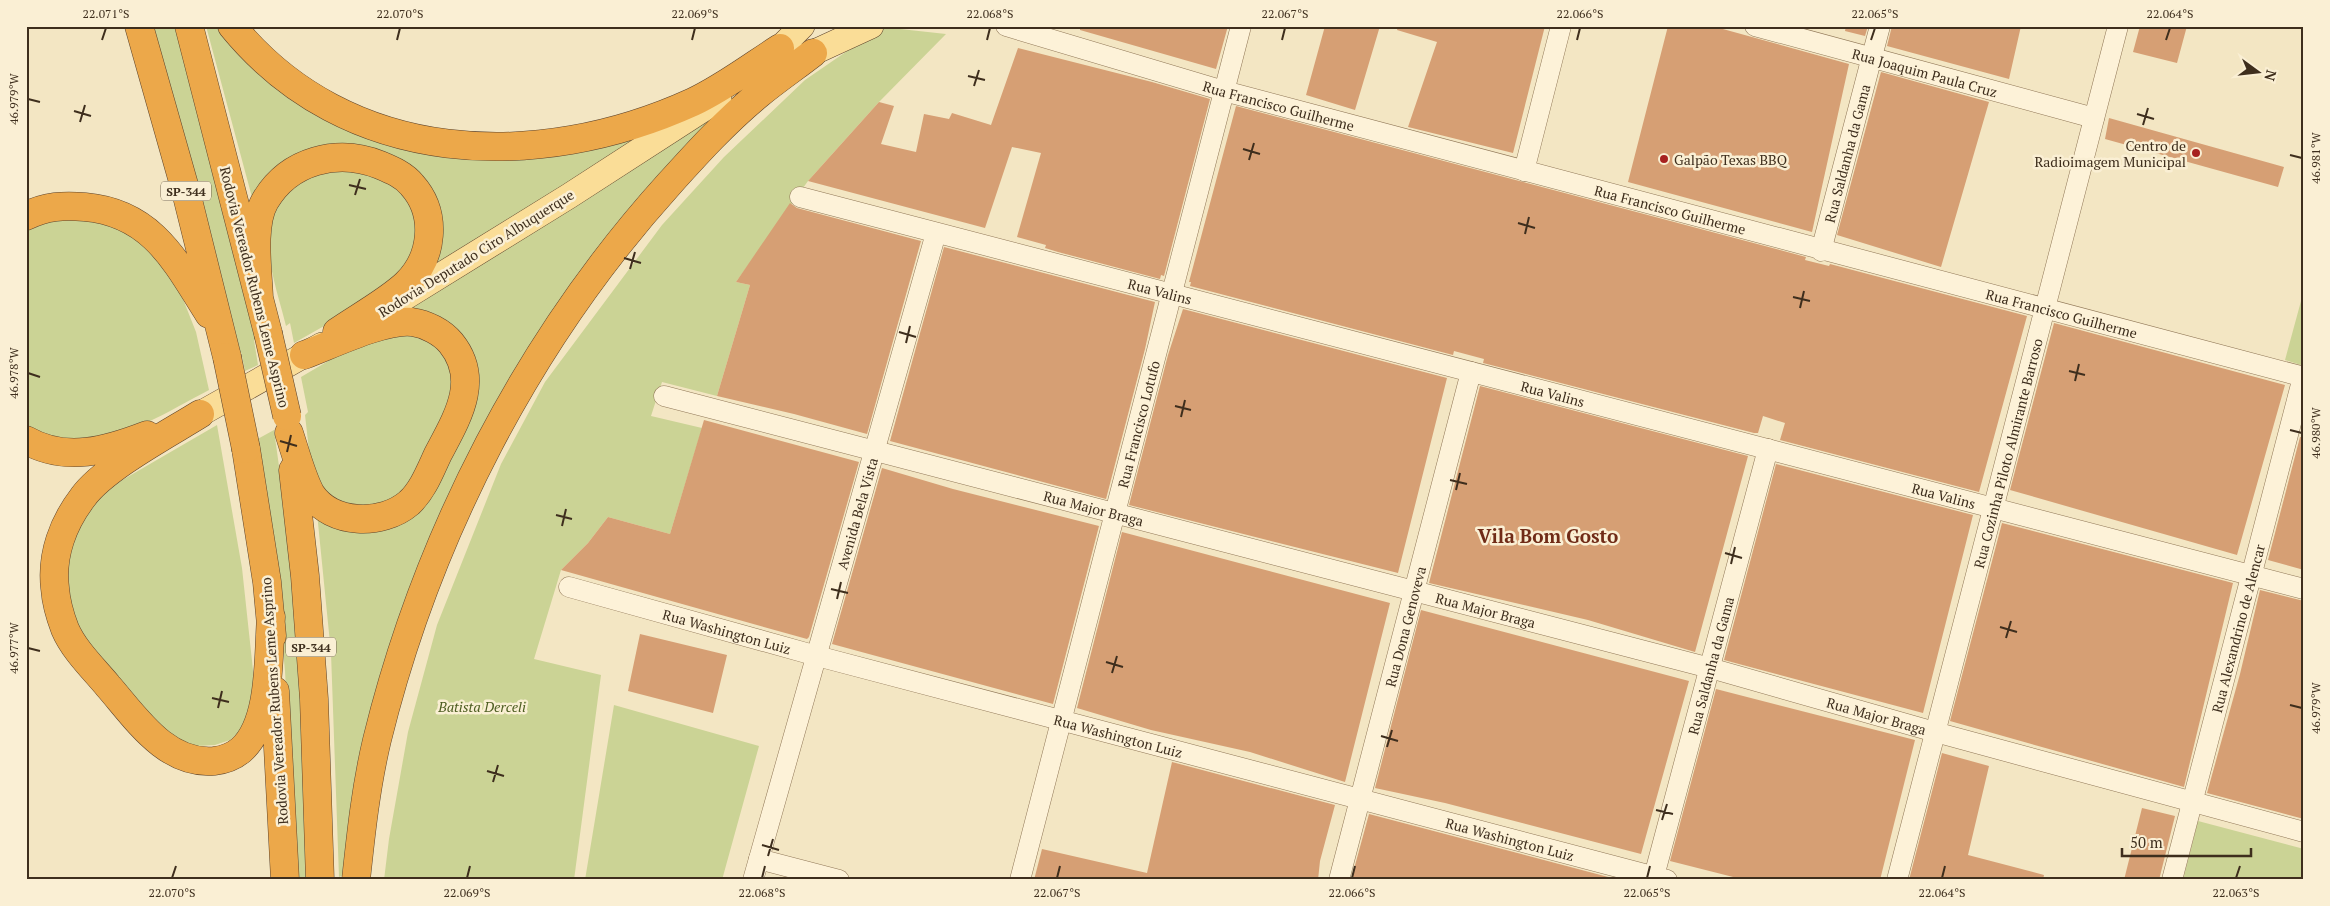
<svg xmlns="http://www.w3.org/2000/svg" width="2330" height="906" font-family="'PT Serif',serif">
  <rect width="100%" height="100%" fill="#f3e6c3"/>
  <path fill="#cbd395" d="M150,26H178L257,338L254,340L258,365L245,371L241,352H237Z
    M206,26H219L223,32L424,150L684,112L424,277L437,226L359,151L253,201Z
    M882,27L946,34L879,102L808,181L736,282L750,285L717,396L662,382L651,416L702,428L670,534L608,517L588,543L561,570L534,659L601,675L574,880H384L389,839L408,732L437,625L501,464L545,382L662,225L724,157L805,80Z
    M736,99L482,439L344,875L339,877L331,653L317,513L400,519L471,361L390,317Z
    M342,164L404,188L421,224L409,268L363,304L294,343L290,323L286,326C275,281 251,223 288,184C294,179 332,168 342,164Z
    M78,218L105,222L146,243L179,289L196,332L209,390C155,418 86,466 26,426V231L49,222Z
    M2304,290V366L2285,360Z
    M403,329L444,345L459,387L419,477L381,509L326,500L311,468L305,415L308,412L301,377L369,337Z
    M217,425L242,568L256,698L242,729L230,740L215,745L197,746L182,742L158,724L88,648L67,609V546L100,493Z
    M274,430L297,597L312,880H296L285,671L278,598L254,441Z
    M614,705L759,746L722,880H585Z
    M2198,821L2304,849V880H2183Z"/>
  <path fill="#d69f74" d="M1080,26H1228L1216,69L1080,30Z
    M1325,26H1380L1355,110L1306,95Z
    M1398,26H1545L1513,153L1408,127L1437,42L1397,30Z
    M1668,26H1712L1849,64L1812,232L1628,182Z
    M1846,26H1868L1865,36L1845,31Z
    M1892,26H2021L2009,79L1887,46Z
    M2140,26H2187L2177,63L2133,52Z
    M1018,48L1152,82L1210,99L1164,276L1161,275L1160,279L1058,252L1045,248L1046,245L1017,237L1041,153L1012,147L985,228L808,181L879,102L894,106L881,144L916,152L924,114L949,119L952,113L991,125Z
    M1881,72L1989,102L1941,267L1837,235Z
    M1236,106L1806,257L1805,260L1829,266L1830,264L2027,316L1979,492L1780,440L1785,423L1763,416L1758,433H1754L1483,363L1484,359L1454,351L1453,355L1190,286L1191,282H1189Z
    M2109,118L2284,167L2278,187L2105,139Z
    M790,203L797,208L921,241L867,434L794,414L717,396L750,285L736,282Z
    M944,247L1155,302L1145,349L1106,499L890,441Z
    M1183,309L1447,378L1398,573L1129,505L1168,355Z
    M2054,323L2285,385L2237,555L2010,490Z
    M1480,386L1748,456L1695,652L1588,620L1429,583Z
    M704,420L859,462L809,637L807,639L561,570L588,543L608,517L670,534Z
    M2300,437H2304V570L2268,560Z
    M1776,464L1973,515L1923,713L1724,660Z
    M882,468L953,489L1099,526L1053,704L832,644Z
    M2002,523L2233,583L2184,787L1950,721Z
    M1122,532L1390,603L1345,782L1250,752L1151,730L1077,708Z
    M2260,590L2304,601V819L2207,793L2240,674Z
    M1421,610L1689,681L1641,854L1445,803L1375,788Z
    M640,634L727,655L713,713L628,691Z
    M1716,689L1915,740L1880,880H1745L1670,861Z
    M1942,753L1989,766L1968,855L2044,875L2043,880H1909Z
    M1172,762L1335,805L1320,861L1318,880H1034L1042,849L1147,873Z
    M2142,808L2175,816L2159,880H2124Z
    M1369,814L1612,878V880H1351Z"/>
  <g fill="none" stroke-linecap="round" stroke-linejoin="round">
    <g stroke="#907757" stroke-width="21">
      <g id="minor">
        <path id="s1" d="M1006,26L1224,91L2304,377"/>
        <path id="s2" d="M1755,26L2094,118"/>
        <path d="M1524,171L1561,26"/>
        <path id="s3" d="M800,197L2304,589"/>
        <path id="s4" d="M1821,251L1880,26"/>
        <path id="s5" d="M664,396L1710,668L1935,732L2304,832"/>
        <path id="s6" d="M569,587L817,656L1667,880"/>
        <path d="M759,859L839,880"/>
        <path id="s7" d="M753,880L936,233"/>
        <path id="s8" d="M1020,880L1241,26"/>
        <path id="s9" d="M1339,880L1471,372"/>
        <path id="s10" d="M1653,880L1768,449"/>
        <path id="s11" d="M1897,880L2118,26"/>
        <path id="s12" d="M2172,880L2303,377"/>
      </g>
    </g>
    <g stroke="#5e442c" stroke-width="26">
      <path id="major" d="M795,61L871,26
        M765,63L802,26
        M391,306L569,196L719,99
        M200,414L322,345"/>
    </g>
    <g stroke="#5e442c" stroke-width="29">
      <path id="highway" d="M139,26L186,192L227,357
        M189,26L268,333
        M232,26C347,167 537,173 693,102C723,88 752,66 780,48
        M26,216C46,206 64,205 85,207C153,213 176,262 209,314
        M259,298C258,271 251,225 265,201C289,160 338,148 380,165C392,170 404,175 412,185C438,214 433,258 406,284C388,301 357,318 337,332
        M200,414C168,434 104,468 83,497C63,523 51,555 55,588C56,602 60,616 65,629C74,650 93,668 108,686C136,718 166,765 214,761C223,760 234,756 241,750C272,723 268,655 271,617
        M289,433C295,451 302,478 311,494C332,525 382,526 409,503C423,490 430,471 438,454C457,418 481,380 451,343C442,332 426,324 412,322C384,319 331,345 304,355
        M26,440C66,463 108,450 147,435
        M246,449L267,582L272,636
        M293,470L305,576L314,699L320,880
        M275,691L285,880
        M356,880C361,833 366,786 377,740C427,536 528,340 669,184C697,153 726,121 759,94C776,80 795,67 813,53"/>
    </g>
    <use href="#minor" stroke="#fdf2d8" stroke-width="20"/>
    <use href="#major" stroke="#fadd97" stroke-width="25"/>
    <use href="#highway" stroke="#eca84a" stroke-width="28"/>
    <g stroke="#5e442c" stroke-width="29" stroke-linecap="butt">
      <path id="highway-bridge" d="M268,333L287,416
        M227,357L246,449"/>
    </g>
    <use href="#highway-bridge" stroke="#eca84a" stroke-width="28"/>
  </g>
  <path fill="none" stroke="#3e2e1d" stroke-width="2" d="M102,40L106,28M397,40L400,28M692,40L695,28M987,40L990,28M1282,40L1285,28M1577,40L1580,28M1871,40L1875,28M2166,40L2170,28M968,76L985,80M974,86L979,70M28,99L40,102M74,111L91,116M2137,114L2154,119M80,122L85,105M2143,125L2148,108M1243,149L1260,154M2290,155L2302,158M1249,160L1254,143M349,185L366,189M355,195L360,179M1518,223L1535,228M1525,234L1529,217M624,258L641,263M630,269L635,252M1793,297L1810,301M1800,308L1804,291M899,332L916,337M906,343L910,326M2069,371L2085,375M28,373L40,377M2075,381L2079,364M1175,406L1191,410M1181,417L1185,400M2290,430L2302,433M280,441L297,446M287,452L291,435M1450,480L1467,484M1456,490L1460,473M556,515L572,519M562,526L566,509M1725,553L1742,558M1731,564L1735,547M831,589L848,593M837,599L841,582M2000,627L2017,632M2006,638L2011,621M28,648L40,651M1106,662L1123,667M1112,673L1117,656M212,698L229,702M2290,705L2302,708M218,708L222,691M1381,736L1398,741M1387,747L1392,730M487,771L504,776M493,782L498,765M1656,810L1673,814M1662,820L1667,804M762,845L779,850M768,856L773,839M172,878L176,866M467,878L470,866M762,878L765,866M1057,878L1060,866M1352,878L1355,866M1647,878L1650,866M1942,878L1945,866M2236,878L2240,866"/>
  <g fill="#a7211f" stroke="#faefd4" stroke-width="2">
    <circle cx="2196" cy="153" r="5"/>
    <circle cx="1664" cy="159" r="5"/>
  </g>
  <g text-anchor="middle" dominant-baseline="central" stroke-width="5" stroke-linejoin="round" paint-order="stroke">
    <g fill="#faefd4" stroke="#766854" stroke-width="1">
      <rect x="161" y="181.5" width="50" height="19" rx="4"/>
      <rect x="286" y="637.5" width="50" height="19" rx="4"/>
    </g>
    <g font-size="12" font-weight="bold" fill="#3e2e1d">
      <text x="186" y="191">SP-344</text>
      <text x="311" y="647">SP-344</text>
    </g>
    <g font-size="14" fill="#3e2e1d" stroke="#faefd4">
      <text stroke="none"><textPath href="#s2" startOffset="176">Rua Joaquim Paula Cruz</textPath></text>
      <text stroke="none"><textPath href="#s1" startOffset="284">Rua Francisco Guilherme</textPath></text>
      <text stroke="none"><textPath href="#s4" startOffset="101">Rua Saldanha da Gama</textPath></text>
      <text stroke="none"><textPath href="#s1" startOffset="689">Rua Francisco Guilherme</textPath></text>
      <text transform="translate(476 253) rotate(-32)">Rodovia Deputado Ciro Albuquerque</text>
      <text transform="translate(255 287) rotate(76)">Rodovia Vereador Rubens Leme Asprino</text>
      <text stroke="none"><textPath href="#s3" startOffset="372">Rua Valins</textPath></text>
      <text stroke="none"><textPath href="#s1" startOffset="1094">Rua Francisco Guilherme</textPath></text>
      <text stroke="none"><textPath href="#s3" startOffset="778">Rua Valins</textPath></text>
      <text stroke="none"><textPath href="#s8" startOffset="471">Rua Francisco Lotufo</textPath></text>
      <text stroke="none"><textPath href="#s11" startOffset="441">Rua Cozinha Piloto Almirante Barroso</textPath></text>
      <text stroke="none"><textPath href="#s3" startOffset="1182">Rua Valins</textPath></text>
      <text stroke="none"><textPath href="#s5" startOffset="444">Rua Major Braga</textPath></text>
      <text stroke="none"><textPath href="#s7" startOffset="381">Avenida Bela Vista</textPath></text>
      <text stroke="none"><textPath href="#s5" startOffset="849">Rua Major Braga</textPath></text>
      <text stroke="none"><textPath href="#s9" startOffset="262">Rua Dona Genoveva</textPath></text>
      <text stroke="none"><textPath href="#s12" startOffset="260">Rua Alexandrino de Alencar</textPath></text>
      <text stroke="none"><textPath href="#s6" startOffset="164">Rua Washington Luiz</textPath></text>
      <text stroke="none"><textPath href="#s10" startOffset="222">Rua Saldanha da Gama</textPath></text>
      <text transform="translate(274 701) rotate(-94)">Rodovia Vereador Rubens Leme Asprino</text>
      <text stroke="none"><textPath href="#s5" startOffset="1254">Rua Major Braga</textPath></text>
      <text stroke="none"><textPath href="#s6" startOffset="569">Rua Washington Luiz</textPath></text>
      <text stroke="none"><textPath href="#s6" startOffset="974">Rua Washington Luiz</textPath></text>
    </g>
    <g font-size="14" fill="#3e2e1d" stroke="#faefd4" text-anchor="end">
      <text x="2186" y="145">Centro de<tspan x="2186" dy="16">Radioimagem Municipal</tspan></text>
      <text x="1674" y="159" text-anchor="start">Galpão Texas BBQ</text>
    </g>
    <g font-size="14" font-style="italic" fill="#4d5d21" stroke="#faefd4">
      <text x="482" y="706">Batista Derceli</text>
    </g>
    <g font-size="19" font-weight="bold" fill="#702b17" stroke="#faefd4">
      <text x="1548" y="535">Vila Bom Gosto</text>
    </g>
  </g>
  <rect width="2330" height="906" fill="none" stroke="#faefd4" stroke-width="55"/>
  <g transform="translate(2258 72) rotate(105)" stroke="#faefd4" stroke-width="4" paint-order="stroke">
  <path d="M0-4L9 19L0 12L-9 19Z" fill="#3e2e1d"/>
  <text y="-8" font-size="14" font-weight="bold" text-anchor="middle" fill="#3e2e1d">N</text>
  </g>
  <path d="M2122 848v8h129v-8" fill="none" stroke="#3e2e1d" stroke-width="2.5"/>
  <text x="2130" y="848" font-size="15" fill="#3e2e1d" stroke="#faefd4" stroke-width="4" paint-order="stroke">50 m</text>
  <rect x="28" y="28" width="2274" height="850" fill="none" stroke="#3e2e1d" stroke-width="2"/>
  <g font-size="12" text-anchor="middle" fill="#3e2e1d">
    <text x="106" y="18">22.071°S</text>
    <text x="400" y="18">22.070°S</text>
    <text x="695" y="18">22.069°S</text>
    <text x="990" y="18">22.068°S</text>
    <text x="1285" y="18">22.067°S</text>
    <text x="1580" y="18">22.066°S</text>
    <text x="1875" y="18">22.065°S</text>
    <text x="2170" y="18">22.064°S</text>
    <text transform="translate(14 99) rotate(-90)" y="4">46.979°W</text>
    <text transform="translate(2316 158) rotate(-90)" y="4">46.981°W</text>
    <text transform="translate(14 373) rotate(-90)" y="4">46.978°W</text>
    <text transform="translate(2316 433) rotate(-90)" y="4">46.980°W</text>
    <text transform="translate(14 648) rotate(-90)" y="4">46.977°W</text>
    <text transform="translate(2316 708) rotate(-90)" y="4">46.979°W</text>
    <text x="172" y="897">22.070°S</text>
    <text x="467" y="897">22.069°S</text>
    <text x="762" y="897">22.068°S</text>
    <text x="1057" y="897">22.067°S</text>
    <text x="1352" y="897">22.066°S</text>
    <text x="1647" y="897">22.065°S</text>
    <text x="1942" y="897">22.064°S</text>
    <text x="2236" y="897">22.063°S</text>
  </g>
</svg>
